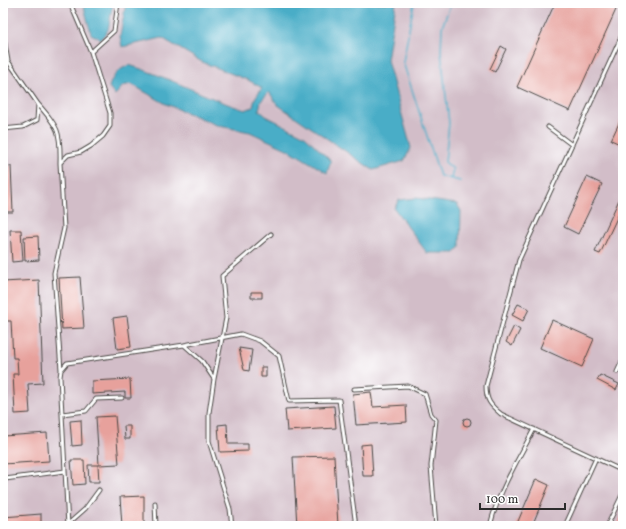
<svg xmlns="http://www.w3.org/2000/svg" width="626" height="529" font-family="Vollkorn,serif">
  <rect width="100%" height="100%" fill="#fff"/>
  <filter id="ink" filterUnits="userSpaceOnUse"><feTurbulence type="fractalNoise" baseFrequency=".025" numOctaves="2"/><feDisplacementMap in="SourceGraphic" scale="8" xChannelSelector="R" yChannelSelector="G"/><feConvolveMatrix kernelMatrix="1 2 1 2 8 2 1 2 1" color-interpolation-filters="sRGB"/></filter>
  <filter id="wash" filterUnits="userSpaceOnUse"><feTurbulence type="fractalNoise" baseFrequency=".012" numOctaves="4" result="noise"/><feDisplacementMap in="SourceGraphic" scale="16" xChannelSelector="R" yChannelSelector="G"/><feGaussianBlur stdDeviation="0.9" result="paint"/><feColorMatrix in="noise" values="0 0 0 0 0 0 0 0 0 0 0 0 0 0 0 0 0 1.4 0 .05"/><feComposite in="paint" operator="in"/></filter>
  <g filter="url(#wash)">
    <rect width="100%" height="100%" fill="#f8e7d5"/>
    <path fill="#d2bdc8" d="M3,3H623V526H3Z"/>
    <path fill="#48adc7" stroke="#3a6c79" d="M83,3H113L108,30L101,39L91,34Z
      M126,3H396L387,60L411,148L404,161L373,170L278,105L269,92L261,101L259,110L266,116L305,136L331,161L327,173L291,151L250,132L219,126L166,104L131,84L123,86L115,95L109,87C113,75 118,70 129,65C169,77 206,98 245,110L253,107L255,98L262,88L250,81L202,62L162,38L122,47L120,36Z
      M416,198L457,204L461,211L460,248L455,253H427L394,208L399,200Z"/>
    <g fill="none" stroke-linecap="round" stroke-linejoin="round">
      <path stroke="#48adc7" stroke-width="1.5" d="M414,3L403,62L440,176L460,181
        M451,179L453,169L445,162L449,123L441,52L442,27L451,3"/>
    </g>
    <g id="blocks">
      <path fill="#e7a19c" d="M555,3H619L570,111L517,87Z
        M501,46L506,49L495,72L490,69Z
        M620,121L623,122V138L620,144L611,140Z
        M11,166L13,212H3V167Z
        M587,177L602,184L578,234L564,227Z
        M623,191V205L600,254L595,252Z
        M623,206V222L617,219Z
        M10,230H21L23,261L12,262Z
        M38,236L39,260L25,261L24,237Z
        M80,277L84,328L62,329L59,278Z
        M39,280L43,383L28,384L30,413L15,414L13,374H18L17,358H13L11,321H3V282Z
        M251,292H262V298H251Z
        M518,304L529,309L523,321L512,315Z
        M127,316L131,347L117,349L113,318Z
        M552,320L594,339L582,367L540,348Z
        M514,326L520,330L512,346L506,342Z
        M239,348L252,350L249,371L244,370Z
        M261,367H266V377H261Z
        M600,375L619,384L616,390L597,380Z
        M130,379L131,398H125V392L92,394V381Z
        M371,392L373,407L406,405L407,422L356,425L353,394Z
        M334,406L336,428L287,431L285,409Z
        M115,416L119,464L99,465L96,417Z
        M463 422a4 4 0 1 1 8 0a4 4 0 1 1-8 0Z
        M81,420L82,445L72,446L70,421Z
        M227,424L228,444H248V451L220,452L218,425Z
        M124,426H130V439H125Z
        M47,433L49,461L3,464V436Z
        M371,444L373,476H363L361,445Z
        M334,456L338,526H297L293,457Z
        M71,460H84L85,484L73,485Z
        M88,465H98L99,482H89Z
        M536,479L549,485L532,526H516Z
        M144,496V526H122L120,497Z
        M623,513V526H616Z
        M41,514V526H3V517Z"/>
    </g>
  </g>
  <g filter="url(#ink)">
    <use href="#blocks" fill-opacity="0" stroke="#4a4744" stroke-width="1"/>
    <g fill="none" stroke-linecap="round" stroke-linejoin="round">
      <g stroke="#4a4744" stroke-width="5">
        <path id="service" d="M3,33L8,61L38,104L37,120L23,127L3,129
          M623,33L519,260L486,386C486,400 490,405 501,414L623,471
          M91,52L114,31L118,3
          M38,104C58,127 61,131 60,163L68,155L81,152L91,146L103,136L110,126V113L91,52L70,3
          M548,127L572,145
          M60,163L64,228L54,273L61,370
          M184,345L241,334L260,341L279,356L289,401L339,400L356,526
          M617,372L623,359
          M214,379L226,318L222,276L271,234
          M354,389L408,386L425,394L431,414L436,420L431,466L436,526
          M62,414L86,411L96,399L122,398
          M5,479L65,471
          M155,503L156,526
          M68,524L85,509L99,490
          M68,526L60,377L61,370L67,363L184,345L202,361L214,379L209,413V441L230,509L232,526
          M490,526C498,492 518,460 534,429
          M565,526L596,458
          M607,526L623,493"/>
      </g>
      <use href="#service" stroke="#fff" stroke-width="3"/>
    </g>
  </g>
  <rect width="626" height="529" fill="none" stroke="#fff" stroke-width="16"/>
  <path d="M480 503v6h85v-6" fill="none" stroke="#2b2b2b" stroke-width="2"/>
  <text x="486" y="503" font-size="12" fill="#2b2b2b" stroke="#ffffff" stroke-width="3" paint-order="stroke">100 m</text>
</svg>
